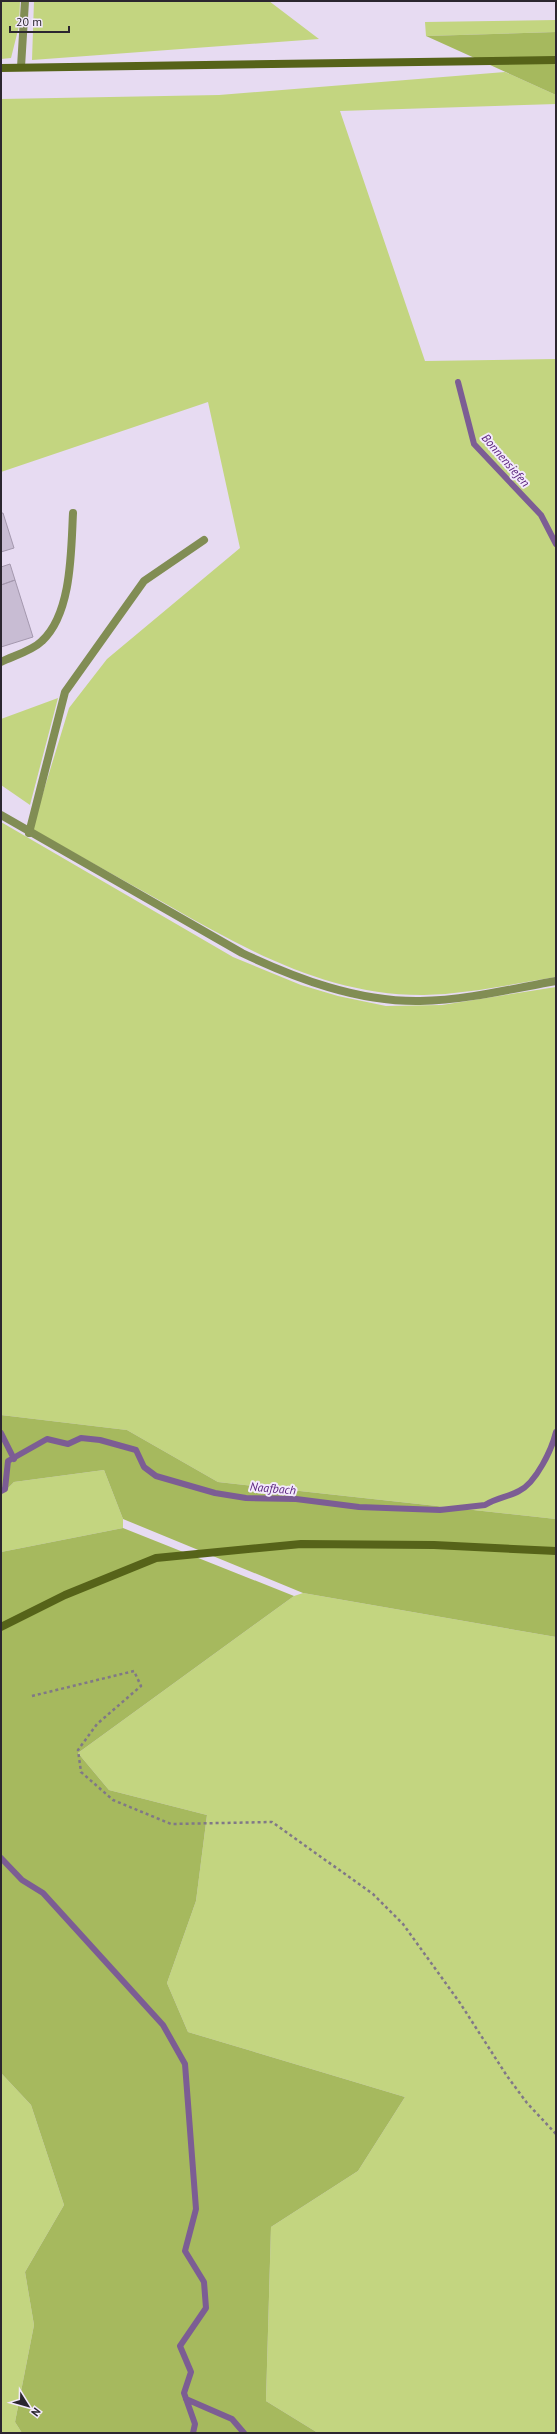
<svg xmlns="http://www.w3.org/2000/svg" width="557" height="2434" font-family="'PT Sans',sans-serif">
  <rect width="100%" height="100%" fill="#e7dbf2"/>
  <path fill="#c3d580" d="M1,1H20L19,26L11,58L1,59Z
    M34,1H269L319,39L32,60Z
    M556,20V32L426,36L425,22Z
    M505,72L556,95V104L340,111L425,361L556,359V977C513,984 468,994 424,995C329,996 246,950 166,904C121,879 76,854 32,829L69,708L107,659L240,548L208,402L1,472V99L219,95Z
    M58,698L30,805L1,785V719Z
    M1,822L233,957L301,985L338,996L386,1006L442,1005L556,987V1519L218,1482L127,1430L1,1415Z
    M104,1470L123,1519V1528L1,1552V1495L14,1482Z
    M303,1593L556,1637V2433H318L266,2401L271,2227L358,2171L405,2097L188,2032L167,1983L196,1901L207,1815L109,1790L78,1753L294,1596Z
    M1,2073L31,2105L64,2205L25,2272L34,2325L15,2422L22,2433H1Z"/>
  <path fill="#a6b95e" d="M556,32V95L426,36Z
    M1,1415L127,1430L218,1482L556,1519V1637L303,1593L123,1519L104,1470L14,1482L1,1495Z
    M123,1528L294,1596L78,1753L109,1790L207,1815L196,1901L167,1983L188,2032L405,2097L358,2171L271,2227L266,2401L318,2433H22L15,2422L34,2325L25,2272L64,2205L31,2105L1,2073V1552Z"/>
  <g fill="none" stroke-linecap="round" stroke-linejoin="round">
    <path stroke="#7c5d94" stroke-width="6" d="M458,382L474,444L541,515L556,544
      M1,1433L14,1459
      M1,1491L5,1489L8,1461L47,1439L68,1444L81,1438L100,1440L136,1450L144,1467L156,1476L215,1493L246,1498L296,1499L359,1507L440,1510L485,1505C496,1498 508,1497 519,1491C536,1483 552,1449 556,1432
      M1,1858L22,1880L43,1893L163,2025L185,2064L196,2209L185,2251L204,2282L206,2308L180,2346L191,2372L184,2393L195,2424L193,2433
      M186,2399L232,2419L244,2433"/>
  </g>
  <path fill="#c8bcd3" stroke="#a498ae" d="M1,513H3L14,548L1,552Z
    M10,564L15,580L1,585V567Z
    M15,580L33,637L1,647V585Z"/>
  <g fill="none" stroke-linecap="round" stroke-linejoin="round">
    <path stroke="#807887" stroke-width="2.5" stroke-dasharray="3 3" stroke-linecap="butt" d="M32,1696L134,1671L141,1686L97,1724L78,1750L81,1772L113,1800L171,1824L272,1822L373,1894L403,1924L460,2003L507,2076L527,2103L556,2134"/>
    <path stroke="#818d54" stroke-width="8" d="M21,67L25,1
      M1,662C13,656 32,651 42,641C72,613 71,551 73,513
      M29,833L65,692L144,581L204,540"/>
    <path stroke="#818d54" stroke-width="8" d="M1,815L242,953C297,979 358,1002 420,1001C466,1000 511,989 556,981"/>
    <path stroke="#566319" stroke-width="8" d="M1,68L556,60
      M1,1627L65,1595L156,1558L301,1544L434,1545L556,1551"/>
  </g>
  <g text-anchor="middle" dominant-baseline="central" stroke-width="4" stroke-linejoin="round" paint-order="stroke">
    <g font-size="12" font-style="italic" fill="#5b247e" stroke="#f3e9fc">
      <text transform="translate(506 460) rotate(49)">Bonnensiefen</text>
      <text transform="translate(273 1488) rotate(5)">Naafbach</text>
    </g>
  </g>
  <rect width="557" height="2434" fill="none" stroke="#2b262f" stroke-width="4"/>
  <g transform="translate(28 2406) rotate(127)" stroke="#f3e9fc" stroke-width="3" paint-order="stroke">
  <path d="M0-3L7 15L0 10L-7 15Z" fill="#2b262f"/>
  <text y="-6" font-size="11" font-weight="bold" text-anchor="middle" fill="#2b262f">N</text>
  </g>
  <path d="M10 26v6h59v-6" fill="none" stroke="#2b262f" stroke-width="2"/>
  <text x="16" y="26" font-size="12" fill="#2b262f" stroke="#f3e9fc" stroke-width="3" paint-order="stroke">20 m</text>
</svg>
